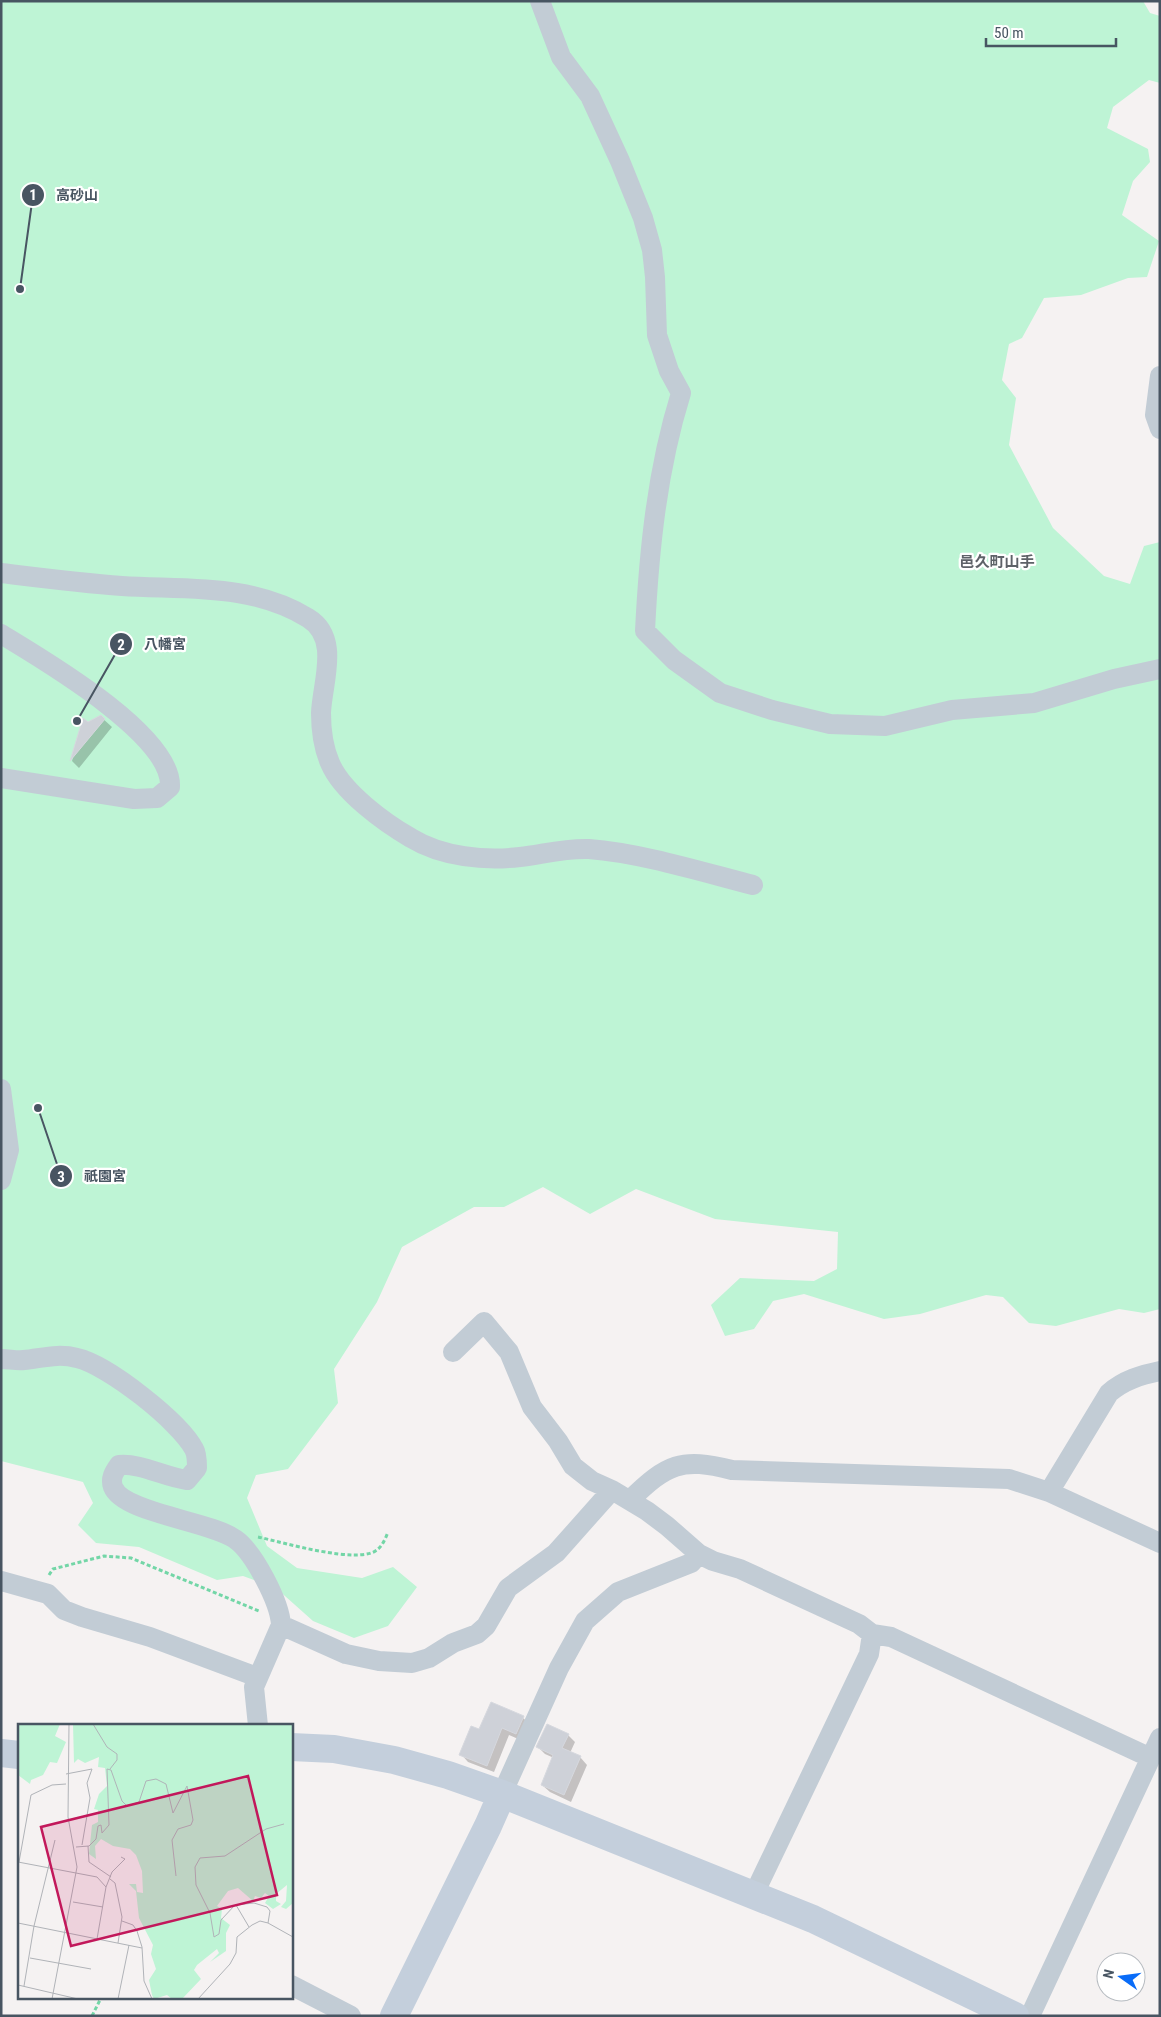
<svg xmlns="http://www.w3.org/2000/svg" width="1161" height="2017" font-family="'Roboto Condensed','Noto Sans JP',sans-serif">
  <rect width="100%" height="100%" fill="#f5f2f2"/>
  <path fill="#bef4d5" d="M1,1H1143L1150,13L1160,16V83L1149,80L1113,107L1107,128L1148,149L1150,162L1133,181L1122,215L1159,241L1147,277L1128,278L1081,295L1044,298L1022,338L1009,344L1002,380L1016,398L1009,445L1053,528L1104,576L1130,584L1144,546L1160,542V1309L1144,1313L1119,1309L1056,1326L1029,1323L1003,1297L986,1295L920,1314L884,1319L804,1294L773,1301L754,1329L725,1336L711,1305L740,1278L814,1281L837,1269L838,1232L715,1219L636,1189L590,1214L543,1187L504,1207H474L402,1247L377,1302L334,1369L338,1403L288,1469L256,1475L247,1498L267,1546L297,1568L362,1578L393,1567L417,1587L388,1626L354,1638L313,1621L276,1588L243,1576L217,1580L139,1547L96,1543L78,1525L93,1503L83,1482L1,1461Z"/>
  <path fill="#0003" d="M101,717L112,727L79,768L72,761L84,720L88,724Z
    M523,1718L531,1725L523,1741L509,1735L494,1772L468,1762L461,1754L479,1730Z
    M568,1735L575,1742L570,1753L580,1757L587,1765L571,1802L550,1792L542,1785L554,1758L545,1754L538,1747Z"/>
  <path fill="#ced1d8" stroke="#d6d8de" d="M101,715L105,719L70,761L83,718L88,722Z
    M491,1702L524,1716L516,1734L502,1728L487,1766L459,1755L471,1726L479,1729Z
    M547,1724L569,1734L562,1748L581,1756L564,1795L541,1785L553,1755L536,1747Z"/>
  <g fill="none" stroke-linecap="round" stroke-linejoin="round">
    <path stroke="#73d6a7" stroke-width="3" stroke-dasharray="4 2.5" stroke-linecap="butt" d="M258,1537C282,1542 361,1566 378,1549C383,1545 386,1537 388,1532
      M49,1575L53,1569L104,1556L131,1558L259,1611
      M92,2016L101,1998"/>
    <path stroke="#c2ccd5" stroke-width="20" d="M540,1L561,57L590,96L620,161L643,218L652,250L655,277L657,335L669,371L681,393C657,470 649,550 645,631L674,660L720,693L772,710L830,724L885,726L952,710L1034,703L1114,679L1160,669
      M1160,376L1155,415L1160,429
      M1,573C42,578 81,583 122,586C185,590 251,583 308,618C341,638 322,683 321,713C321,731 323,747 330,763C342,792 385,823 411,838C442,857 485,861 520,857C544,854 565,848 589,849C641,853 702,872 753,885
      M1,634C42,659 173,735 170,787L157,798L134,799L1,778
      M1,1089L9,1150L1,1180
      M453,1352L484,1322L509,1352L532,1407L558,1441L573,1466L592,1481L612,1490L647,1511L667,1526L699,1554L713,1561L740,1569L859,1624L872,1634L891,1637L1151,1758
      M1,1359C9,1359 17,1361 24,1360C43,1358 58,1353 77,1358C108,1365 180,1422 194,1449C197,1454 197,1462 197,1468L187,1480C164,1477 141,1463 119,1465C114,1472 110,1478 113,1487C123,1513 210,1521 235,1539C254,1552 280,1603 281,1625L254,1687L258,1726
      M1049,1492L1109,1393C1124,1380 1141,1375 1160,1371
      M630,1500C667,1464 681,1457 732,1470L1009,1479L1049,1492L1160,1543
      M1,1581L48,1594L64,1610L82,1617L150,1637L257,1677
      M281,1625L346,1654L379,1661L412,1663L429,1658L453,1643L477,1634L486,1626L508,1588L556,1553L612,1490
      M502,1794L559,1668L585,1621L618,1592L691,1563L699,1554
      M754,1894L869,1654L872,1634
      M291,1985L351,2016
      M1030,2016L1160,1738"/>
    <path stroke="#c4cfdc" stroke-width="28" d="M291,1747L334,1749L394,1760L448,1775L502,1794L813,1919L1015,2016
      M1,1753L19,1755
      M394,2016L488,1826L502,1794"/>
  </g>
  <g text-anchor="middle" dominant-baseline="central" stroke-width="4.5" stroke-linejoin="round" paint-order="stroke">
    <g font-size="15" font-weight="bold" fill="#5e6268" stroke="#fff">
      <text x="997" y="562">邑久町山手</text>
    </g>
  </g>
  <g transform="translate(18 1724)">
    <rect width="275" height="275" fill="#f5f2f2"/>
    <path d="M0,0H42L37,12L48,18L39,39L32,38L25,51L13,56L12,60L0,51ZM55,0H275V179L268,185L263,183L268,177L269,161L258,170V177L263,180L255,185L247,179L251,172L247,169L243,174L237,172L235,177L220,164L210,167L199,182L204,185L203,194L212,201L208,209V227L192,238L201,229L199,225L179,241L176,246L183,255L164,275H154L149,271L136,275L134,271L131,256L138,245L133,230L135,221L121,194L118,167L111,160H118L119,168L125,169L124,147L118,131L112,125L95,122L83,115L77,122L78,135L71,130L74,101L80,98V86L76,85L81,70L89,62L87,44L80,43L81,33L67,39L60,35L56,39Z" fill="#bef4d5"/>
    <path fill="none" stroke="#b0b3b8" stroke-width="1" d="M75,0L89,23L99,30V36L92,45M48,50L74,45L69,59L72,74L64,121M70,122L71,138L93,153M58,123L71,122L78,115L80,102L83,101L84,109L91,101L89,45L93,46L104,77L109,82L121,78L128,57L138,55L148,60L155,89L169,62L175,96L173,101L160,105L154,116L158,152M0,138L79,153L88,163M1,138L13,71L34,61L48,60M92,155L97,159L104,193L100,219M55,178L85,183M218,181L231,203M104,197L115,201L119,207L124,223L126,257L134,275M0,199L124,224M250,199L252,187L249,183L236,179L217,181L203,196L201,210L196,213L192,189L178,161L177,143L182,134L207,132L248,105L266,100M79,215L88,163L94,148L107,135L103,133M12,234L73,245M0,261L60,275M6,262L16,202L37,116M34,275L59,143L50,93L51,0M100,275L111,221M180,275L212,240L218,229L219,213L234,201L242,197L250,199L275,213"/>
    <path fill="#c2185b" fill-opacity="0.15" stroke="#c2185b" stroke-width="2.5" d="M230,52L259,171L53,222L23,103Z"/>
    <rect width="275" height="275" fill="none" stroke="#485562" stroke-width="2.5"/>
  </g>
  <path fill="none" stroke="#485562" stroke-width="2" d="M20 289L33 195M77 721L121 644M38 1108L61 1176"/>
  <g fill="#485562" stroke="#fff" stroke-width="2">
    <circle cx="20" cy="289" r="5"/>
    <circle cx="77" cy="721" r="5"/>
    <circle cx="38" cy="1108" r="5"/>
    <circle cx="33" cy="195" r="12"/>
    <circle cx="121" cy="644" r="12"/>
    <circle cx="61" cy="1176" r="12"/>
  </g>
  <g font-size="15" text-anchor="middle" font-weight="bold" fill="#fff">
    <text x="33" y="200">1</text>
    <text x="121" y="650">2</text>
    <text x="61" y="1182">3</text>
  </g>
  <g font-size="14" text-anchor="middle" font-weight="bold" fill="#485562" stroke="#fff" stroke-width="4.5" stroke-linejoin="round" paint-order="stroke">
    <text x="77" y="200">高砂山</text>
    <text x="165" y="649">八幡宮</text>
    <text x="105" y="1181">祇園宮</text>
  </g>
  <rect width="1161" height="2017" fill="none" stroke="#485562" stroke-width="5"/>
  <g transform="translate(1121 1977) rotate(284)"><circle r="24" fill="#ffffff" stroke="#b6bbc0"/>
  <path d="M0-4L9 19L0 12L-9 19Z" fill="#096cf8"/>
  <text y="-8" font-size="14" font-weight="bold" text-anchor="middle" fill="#485562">N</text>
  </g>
  <path d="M986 38v8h130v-8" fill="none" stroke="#485562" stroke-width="2.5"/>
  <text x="994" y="38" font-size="15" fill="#485562" stroke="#ffffff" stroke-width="4" paint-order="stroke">50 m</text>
</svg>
